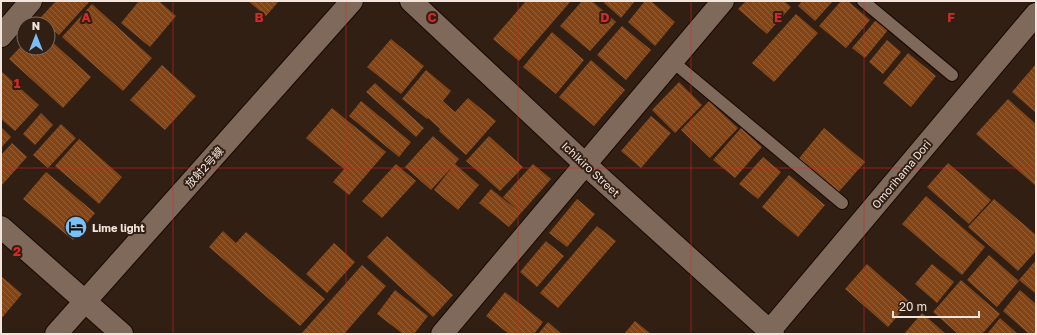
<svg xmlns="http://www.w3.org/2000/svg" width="1037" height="335" font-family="'Golos Text','Noto Sans JP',sans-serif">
  <defs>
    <pattern id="building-back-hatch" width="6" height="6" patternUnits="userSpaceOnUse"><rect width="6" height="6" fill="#834416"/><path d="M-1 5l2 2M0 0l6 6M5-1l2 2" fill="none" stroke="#955f37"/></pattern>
  </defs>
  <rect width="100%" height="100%" fill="#311f14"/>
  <path fill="url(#building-back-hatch)" d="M56,1H90L59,35L40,18Z
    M139,1H159L176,16L150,47L121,23Z
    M248,1H279L266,16Z
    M526,1H571L519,61L493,39Z
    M582,1H592L616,22L590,51L560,26Z
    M605,1H635L621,18L604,3Z
    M645,1H651L675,22L655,46L628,22Z
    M746,1H784L791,7L767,34L738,9Z
    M802,1H833L815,21L798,6Z
    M841,1H848L870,20L846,48L819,26Z
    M92,4L152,58L123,91L62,37Z
    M796,14L818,33L774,82L752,63Z
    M876,20L888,30L865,58L852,48Z
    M622,26L651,50L626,80L597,55Z
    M552,32L584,60L556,94L523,67Z
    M48,38L91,77L63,108L9,59L24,43V48H48Z
    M391,39L424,66L401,94L367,67Z
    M887,40L901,52L883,74L869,62Z
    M908,53L936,76L911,107L883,83Z
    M591,60L625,90L594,126L559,97Z
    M1036,64V113L1012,92Z
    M162,65L196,96L165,130L130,100Z
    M426,70L451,91L443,101L455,112L468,98L496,121L466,155L439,131L440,129L428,118L427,119L402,99Z
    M1,71L39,105L15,131L1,119Z
    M679,82L702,105L675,133L652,110Z
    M375,83L424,128L416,137L366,92Z
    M1008,99L1036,124V186L976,134Z
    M361,101L411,142L399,157L349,116Z
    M709,101L738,128L710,158L681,130Z
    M332,108L386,152L349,195L333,182L344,169L306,138Z
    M41,113L53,125L35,145L23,134Z
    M651,116L671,133L641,168L621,151Z
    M61,124L76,138L48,168L33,155Z
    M1,127L11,137L1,148Z
    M741,128L762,147L735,178L713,160Z
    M824,128L865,162L836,195L796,162Z
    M433,136L459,159L455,164L479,185L458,210L434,190L453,166L431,190L405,167Z
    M489,136L523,167L500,191L466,161Z
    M79,139L122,177L99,204L55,166Z
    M12,143L27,157L1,186V155Z
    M763,157L781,172L758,199L739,184Z
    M948,163L991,200L969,224L927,187Z
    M396,164L416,181L382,218L362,201Z
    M533,164L551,179L521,213L503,197Z
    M46,172L95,213L73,240L23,199Z
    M789,175L825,205L798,237L762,207Z
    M491,189L521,213L509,227L479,203Z
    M926,196L985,247L962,275L902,224Z
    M577,199L595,214L567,247L549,233Z
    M994,199L1036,235V251L1018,271L968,227Z
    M597,226L616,241L558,308L540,293Z
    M223,231L236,243L246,232L325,299L300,326L209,247Z
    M387,236L453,295L433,317L367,257Z
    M546,241L564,256L537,287L520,272Z
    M334,243L355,262L327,293L306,274Z
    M989,255L1019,281L997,307L967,280Z
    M1036,260V294L1019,280Z
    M867,264L910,302L888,327L845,289Z
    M932,264L954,282L937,303L915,284Z
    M362,265L386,286L344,334H301Z
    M1,276L22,294L1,319Z
    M961,280L1000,314L982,334H958L933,312Z
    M395,290L428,316L414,334H403L377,314Z
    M1020,290L1036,304V334H1029L1003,311Z
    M505,292L543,322L534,334H509L486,316Z
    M922,313L946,334H904Z
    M1000,318L1018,334H987Z
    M635,321L651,334H624Z
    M548,322L562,334H538Z"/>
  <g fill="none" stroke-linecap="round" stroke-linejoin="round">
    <g stroke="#190801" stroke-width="14">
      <path id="lane" d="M863,1L952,75
        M672,61L842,203"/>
    </g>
    <g stroke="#190801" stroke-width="24">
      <path id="street" d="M1,36L31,1
        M442,334L723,1"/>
    </g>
    <g stroke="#190801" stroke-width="24">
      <path id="secondary" d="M411,1L586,165L773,334
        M1,227L122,334
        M56,334L352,1
        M767,334L1036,14"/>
    </g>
    <use href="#lane" stroke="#7f695b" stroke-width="12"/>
    <use href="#street" stroke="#7f695b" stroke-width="22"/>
    <use href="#secondary" stroke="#7f695b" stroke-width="22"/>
  </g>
  <path fill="none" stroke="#d62828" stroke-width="1" stroke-opacity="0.55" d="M173,1V334M346,1V334M518,1V334M691,1V334M864,1V334M1,168H1036"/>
  <defs>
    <g id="hotel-disc" transform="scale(1.15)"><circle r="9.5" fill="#79bff8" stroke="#311f14"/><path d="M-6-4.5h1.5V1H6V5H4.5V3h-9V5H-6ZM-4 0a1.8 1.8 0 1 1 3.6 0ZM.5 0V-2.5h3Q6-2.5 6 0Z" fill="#111"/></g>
  </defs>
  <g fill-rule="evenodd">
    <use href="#hotel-disc" x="76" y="227"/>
  </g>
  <g text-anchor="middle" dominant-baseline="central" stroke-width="4" stroke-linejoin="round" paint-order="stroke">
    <g font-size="11" fill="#f2e5dd" stroke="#311f14">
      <text transform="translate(204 167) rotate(-48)">放射2号線</text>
      <text transform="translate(591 169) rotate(43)">Ichikiro Street</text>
      <text transform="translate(901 174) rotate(-50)">Omorihama Dori</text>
    </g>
    <g font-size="11" font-weight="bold" fill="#f2e5dd" stroke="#311f14" text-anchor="start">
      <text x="92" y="227">Lime light</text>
    </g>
  </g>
  <g font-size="13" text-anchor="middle" font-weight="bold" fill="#d62828" stroke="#311f14" stroke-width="4" stroke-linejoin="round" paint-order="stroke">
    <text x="86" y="22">A</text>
    <text x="259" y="22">B</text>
    <text x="432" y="22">C</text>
    <text x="605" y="22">D</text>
    <text x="778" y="22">E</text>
    <text x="951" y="22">F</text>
    <text x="17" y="88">1</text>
    <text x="17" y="256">2</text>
  </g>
  <rect width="1037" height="335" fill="none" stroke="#f2e5dd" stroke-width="4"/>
  <g transform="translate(36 36)"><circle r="19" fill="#311f14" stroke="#7e6e64"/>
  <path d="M0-3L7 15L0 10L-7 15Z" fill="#79bff8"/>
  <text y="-6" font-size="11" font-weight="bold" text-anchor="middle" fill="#f2e5dd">N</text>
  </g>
  <path d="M893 311v6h86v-6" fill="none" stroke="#f2e5dd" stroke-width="2"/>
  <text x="899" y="311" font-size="12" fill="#f2e5dd" stroke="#311f14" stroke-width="3" paint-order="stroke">20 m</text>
</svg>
